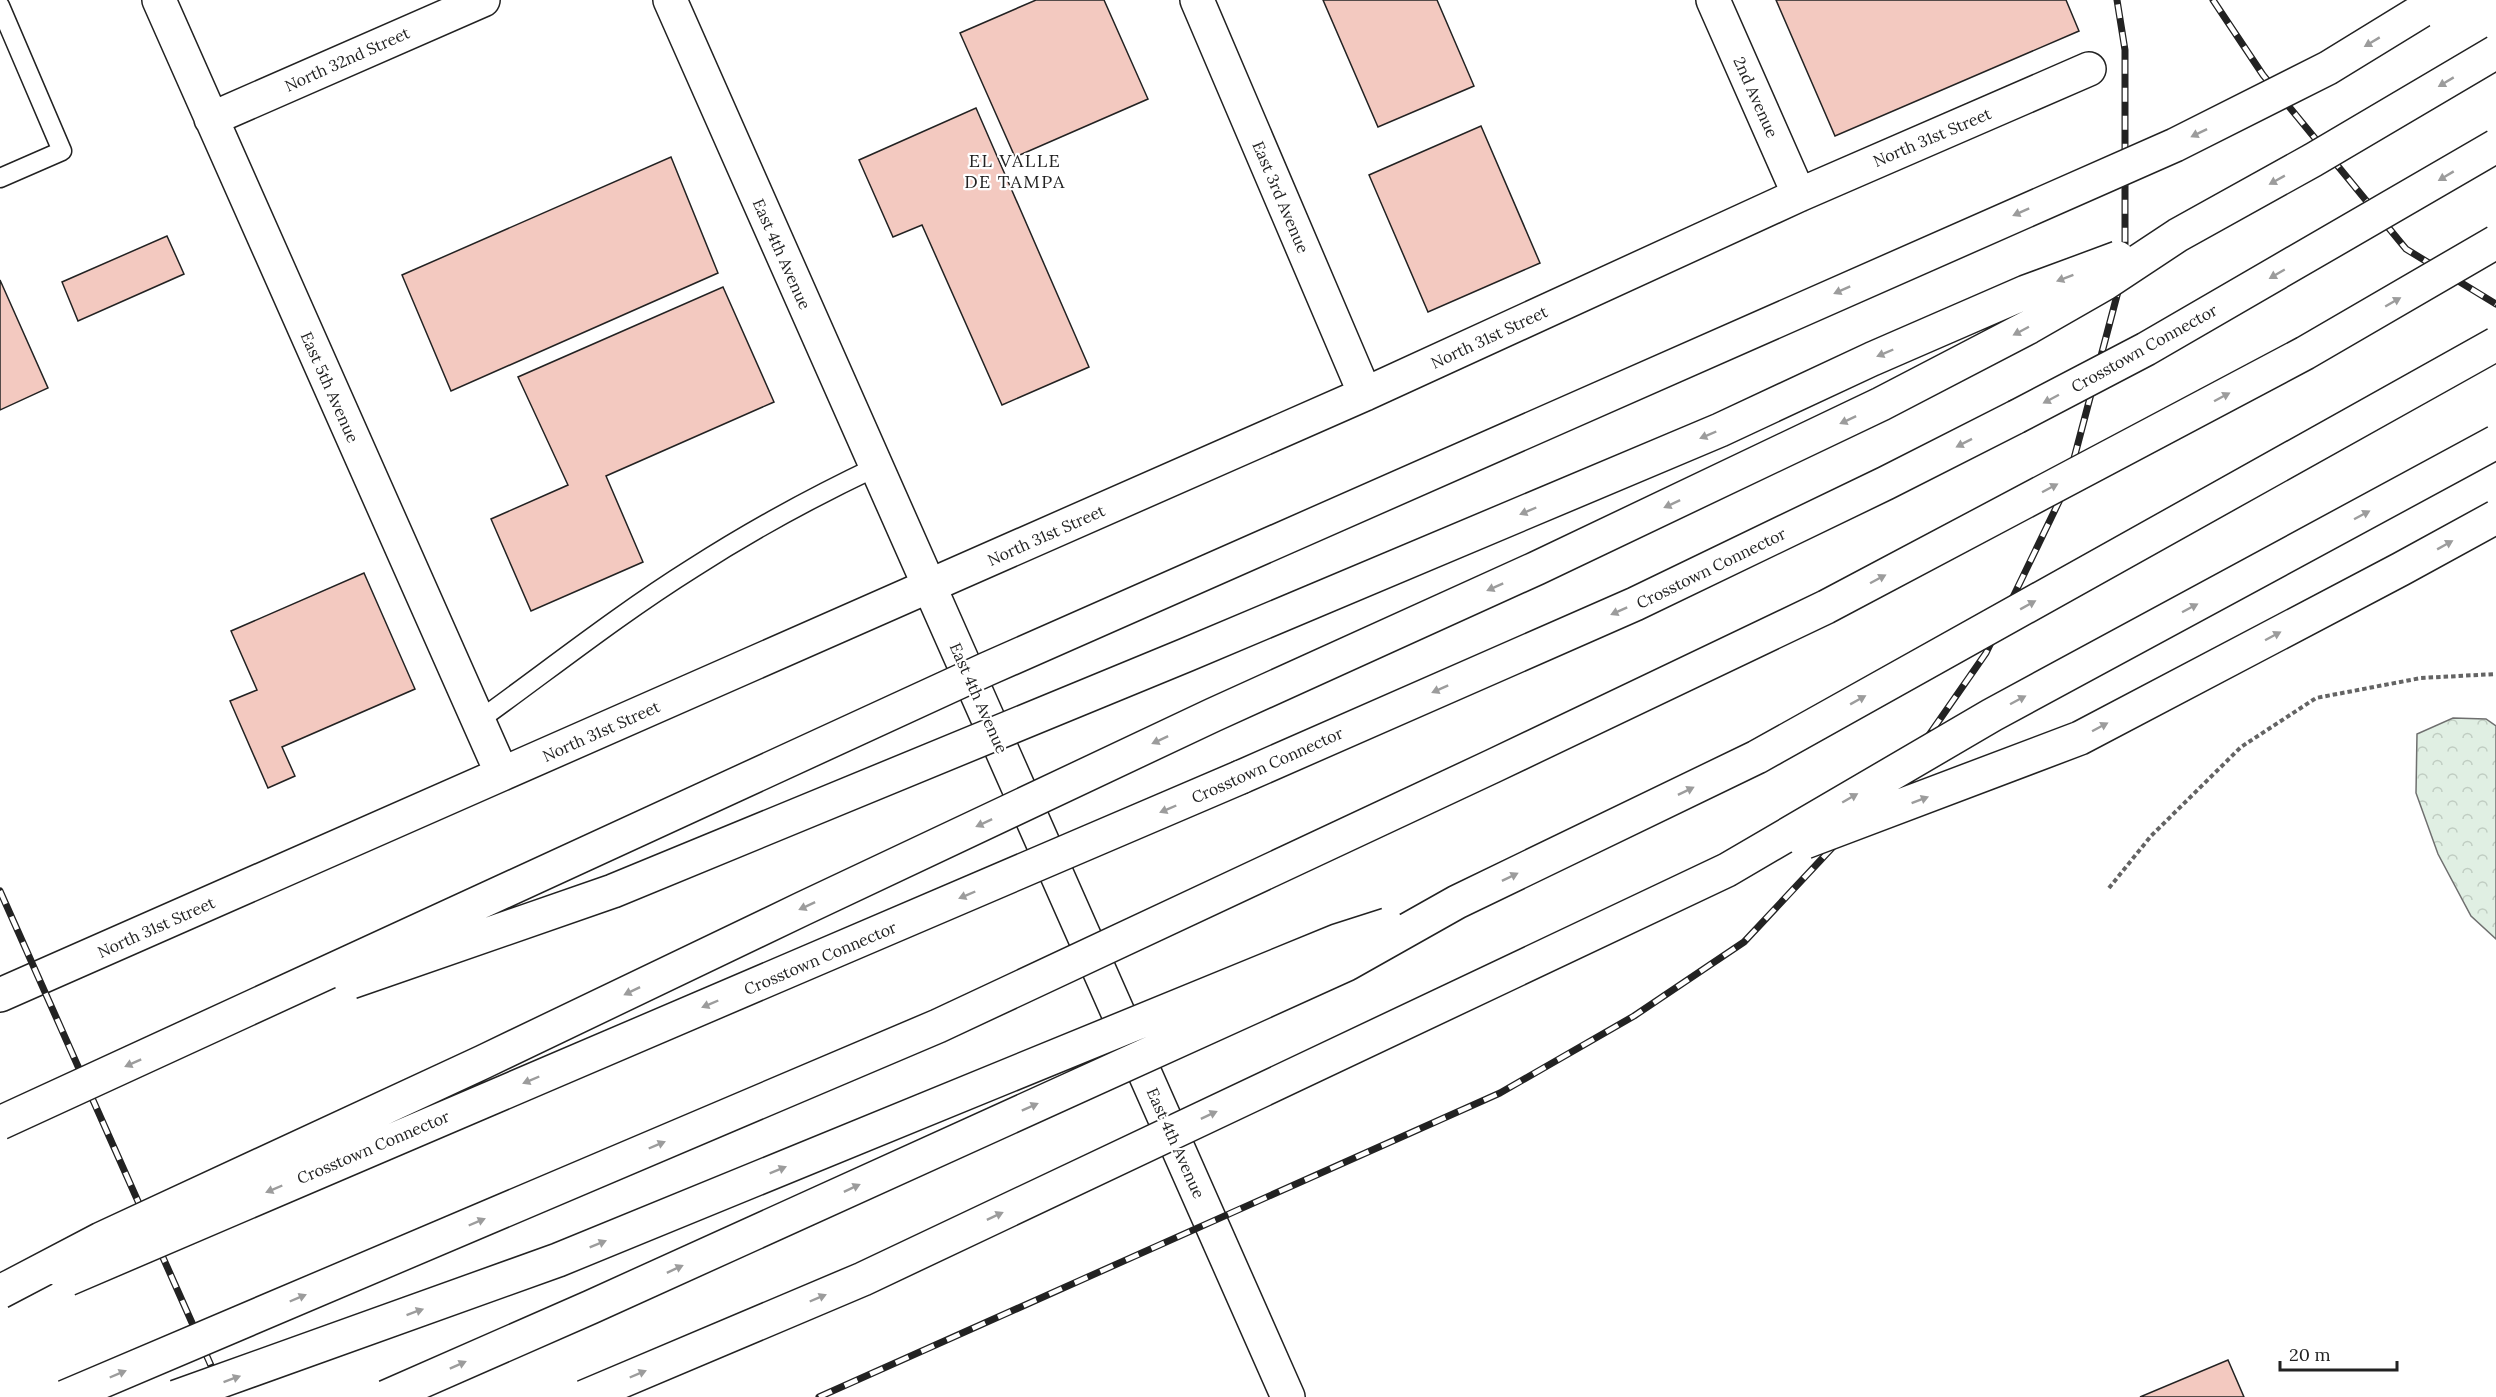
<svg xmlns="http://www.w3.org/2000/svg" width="2496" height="1397" font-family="Lora,serif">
  <defs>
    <pattern id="forest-crowns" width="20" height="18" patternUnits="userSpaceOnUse" patternTransform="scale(1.5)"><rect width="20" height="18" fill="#e0efe3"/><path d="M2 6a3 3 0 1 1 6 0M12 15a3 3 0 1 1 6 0" fill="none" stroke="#c0cdc2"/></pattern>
  </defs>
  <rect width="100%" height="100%" fill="#fff"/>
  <path fill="url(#forest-crowns)" stroke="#6f6f6f" stroke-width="1.5" d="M2453,718L2486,719L2496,726V939L2471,916L2438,854L2416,793L2417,734Z"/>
  <path fill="#f3c9c0" stroke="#222" stroke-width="1.5" d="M1036,0H1104L1148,99L1015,157L960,33Z
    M1323,0H1437L1474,86L1378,127Z
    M1776,0H2066L2079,31L1835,136Z
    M976,108L1089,367L1002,405L922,225L893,237L859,160Z
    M1481,126L1540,263L1428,312L1369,175Z
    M671,157L718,273L451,391L402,275Z
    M167,236L184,274L78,321L62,282Z
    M0,280L48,388L0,410Z
    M723,287L774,402L606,476L643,562L531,611L491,519L568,485L518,377Z
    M364,573L415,689L282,747L295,776L268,788L230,701L257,690L231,631Z
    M2228,1360L2244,1397H2140Z"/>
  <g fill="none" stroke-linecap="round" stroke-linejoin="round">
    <g stroke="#222" stroke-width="21">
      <path id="lane" d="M0,6L62,151L0,178
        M478,721C549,670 618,615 693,568C752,530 813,497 876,467"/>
    </g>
    <g stroke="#222" stroke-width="36">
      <path id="street" d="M159,0L502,774
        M1197,0L1365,394
        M1713,0L1799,195
        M211,119L483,0
        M0,995L1365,394L1799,195L2089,69"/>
    </g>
    <g stroke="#222" stroke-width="36">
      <path id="secondary" d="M670,0L1288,1397"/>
    </g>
    <g stroke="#222" stroke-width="36">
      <path id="highway" d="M1241,777L1635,604L1886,483L2016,417"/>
    </g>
    <path stroke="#646464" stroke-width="4" stroke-dasharray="4.5 3" stroke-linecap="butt" d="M2109,888L2151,836L2241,747L2316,698L2421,678L2496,674"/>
    <use href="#lane" stroke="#fff" stroke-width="18"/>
    <use href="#street" stroke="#fff" stroke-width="33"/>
    <use href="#secondary" stroke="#fff" stroke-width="33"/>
    <use href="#highway" stroke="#fff" stroke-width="33"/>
    <g stroke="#222" stroke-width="7">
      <path id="rail" d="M2213,0L2263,75L2406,249L2496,304
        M0,891L225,1397
        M819,1397L1500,1093L1634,1016L1744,942L1904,771L1986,653L2067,485L2125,265V50L2117,0"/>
    </g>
    <use href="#rail" stroke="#fff" stroke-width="4.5" stroke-dasharray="14" stroke-linecap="butt"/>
    <g stroke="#222" stroke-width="36" stroke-linecap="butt">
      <path id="highway-bridge" d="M2016,417L2146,349L2496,146
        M1805,842L2080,738L2401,569L2496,517
        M351,982L613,891L1186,655L1720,430L1872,359L2026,292L2118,258
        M0,1123L987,669L2175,145L2328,68L2421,11
        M68,1279L1241,777
        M0,1292L101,1239L483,1062L802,909L1213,715L1537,568L1881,404L2029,327L2104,284L2178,235L2313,160L2496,52
        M65,1397L938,1026L1493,766L1826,607L2305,353L2496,242
        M176,1397L558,1260L1337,941L1387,925
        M386,1397L591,1307L1347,964L1457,902L1757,757L2496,344
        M584,1397L863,1279L1727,870L1992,715L2496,442"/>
    </g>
    <use href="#highway-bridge" stroke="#fff" stroke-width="33"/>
  </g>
  <defs><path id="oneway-solid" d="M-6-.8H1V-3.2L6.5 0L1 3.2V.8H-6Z" transform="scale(1.5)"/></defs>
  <g fill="#9c9c9c">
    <use href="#oneway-solid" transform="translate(2372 42) rotate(149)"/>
    <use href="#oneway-solid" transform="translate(2446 82) rotate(149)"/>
    <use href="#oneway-solid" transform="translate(2199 133) rotate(154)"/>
    <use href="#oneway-solid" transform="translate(2446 176) rotate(149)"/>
    <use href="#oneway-solid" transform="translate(2277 180) rotate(151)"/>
    <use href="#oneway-solid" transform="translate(2021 212) rotate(156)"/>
    <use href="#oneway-solid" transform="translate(2277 274) rotate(150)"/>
    <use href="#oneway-solid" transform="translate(2065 278) rotate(159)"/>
    <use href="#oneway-solid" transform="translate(1842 290) rotate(156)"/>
    <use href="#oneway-solid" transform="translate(2393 302) rotate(-30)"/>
    <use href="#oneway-solid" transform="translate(2021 331) rotate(152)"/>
    <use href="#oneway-solid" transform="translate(1885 353) rotate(157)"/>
    <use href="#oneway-solid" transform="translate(2222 397) rotate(-28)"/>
    <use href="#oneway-solid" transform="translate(2051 399) rotate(152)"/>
    <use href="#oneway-solid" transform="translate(1848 420) rotate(155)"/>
    <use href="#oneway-solid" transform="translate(1708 435) rotate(157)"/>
    <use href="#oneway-solid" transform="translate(1964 443) rotate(153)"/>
    <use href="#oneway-solid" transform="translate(2050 488) rotate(-28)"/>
    <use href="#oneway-solid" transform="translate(1672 504) rotate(155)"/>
    <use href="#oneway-solid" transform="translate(1528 511) rotate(157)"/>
    <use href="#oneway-solid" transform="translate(2362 515) rotate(-28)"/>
    <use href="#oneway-solid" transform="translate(2445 545) rotate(-29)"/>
    <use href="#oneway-solid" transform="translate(1878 579) rotate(-28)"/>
    <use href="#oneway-solid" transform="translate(1495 587) rotate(156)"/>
    <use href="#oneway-solid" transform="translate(2028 605) rotate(-29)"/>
    <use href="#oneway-solid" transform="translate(2190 608) rotate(-28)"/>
    <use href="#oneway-solid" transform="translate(1619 611) rotate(156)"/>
    <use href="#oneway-solid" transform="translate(2273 636) rotate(-28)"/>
    <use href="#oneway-solid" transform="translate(1440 689) rotate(156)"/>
    <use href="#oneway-solid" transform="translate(1858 700) rotate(-29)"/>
    <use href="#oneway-solid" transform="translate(2018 700) rotate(-28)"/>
    <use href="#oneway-solid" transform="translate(2100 727) rotate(-28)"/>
    <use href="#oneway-solid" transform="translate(1160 740) rotate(155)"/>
    <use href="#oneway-solid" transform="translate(1686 791) rotate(-26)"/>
    <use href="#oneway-solid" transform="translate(1850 798) rotate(-30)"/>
    <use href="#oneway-solid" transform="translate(1920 800) rotate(-21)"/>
    <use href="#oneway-solid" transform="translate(1168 809) rotate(157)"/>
    <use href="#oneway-solid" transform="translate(984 823) rotate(155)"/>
    <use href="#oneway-solid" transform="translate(1510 877) rotate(-26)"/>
    <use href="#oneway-solid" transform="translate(967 895) rotate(157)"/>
    <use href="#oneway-solid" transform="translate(807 906) rotate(155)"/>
    <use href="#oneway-solid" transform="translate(632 991) rotate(154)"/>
    <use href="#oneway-solid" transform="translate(710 1004) rotate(157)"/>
    <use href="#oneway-solid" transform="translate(133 1063) rotate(156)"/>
    <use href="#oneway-solid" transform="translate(531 1080) rotate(157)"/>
    <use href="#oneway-solid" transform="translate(1030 1107) rotate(-24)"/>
    <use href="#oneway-solid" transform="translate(1209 1115) rotate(-25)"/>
    <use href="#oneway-solid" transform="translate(657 1145) rotate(-23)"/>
    <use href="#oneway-solid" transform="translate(778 1170) rotate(-22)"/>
    <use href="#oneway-solid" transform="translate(852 1188) rotate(-25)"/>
    <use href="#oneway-solid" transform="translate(274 1189) rotate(157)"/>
    <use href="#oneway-solid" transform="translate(995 1216) rotate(-25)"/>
    <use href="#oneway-solid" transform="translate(477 1222) rotate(-23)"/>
    <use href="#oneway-solid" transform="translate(598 1244) rotate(-22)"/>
    <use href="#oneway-solid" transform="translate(675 1269) rotate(-25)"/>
    <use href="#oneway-solid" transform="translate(298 1298) rotate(-23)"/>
    <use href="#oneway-solid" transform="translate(818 1298) rotate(-23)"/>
    <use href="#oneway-solid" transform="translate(415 1312) rotate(-20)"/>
    <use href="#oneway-solid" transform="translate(458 1365) rotate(-24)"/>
    <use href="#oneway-solid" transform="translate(118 1374) rotate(-23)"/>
    <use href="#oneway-solid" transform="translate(638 1374) rotate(-23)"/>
    <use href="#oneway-solid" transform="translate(232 1379) rotate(-20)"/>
  </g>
  <g text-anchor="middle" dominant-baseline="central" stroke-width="4.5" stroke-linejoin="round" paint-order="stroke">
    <g font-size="16" fill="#222" stroke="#fff">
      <text transform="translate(347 59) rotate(-24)">North 32nd Street</text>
      <text transform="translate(1756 97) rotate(66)">2nd Avenue</text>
      <text transform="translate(1932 137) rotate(-23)">North 31st Street</text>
      <text transform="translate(1281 197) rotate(67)">East 3rd Avenue</text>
      <text transform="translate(782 254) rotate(66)">East 4th Avenue</text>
      <text transform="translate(1489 337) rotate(-25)">North 31st Street</text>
      <text transform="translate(2144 348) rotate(-29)">Crosstown Connector</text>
      <text transform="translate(330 387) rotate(66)">East 5th Avenue</text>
      <text transform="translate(1046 535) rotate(-24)">North 31st Street</text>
      <text transform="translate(1711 568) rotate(-26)">Crosstown Connector</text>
      <text transform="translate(979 698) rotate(66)">East 4th Avenue</text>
      <text transform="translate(601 731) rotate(-24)">North 31st Street</text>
      <text transform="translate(1267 765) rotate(-24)">Crosstown Connector</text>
      <text transform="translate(156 927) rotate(-24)">North 31st Street</text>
      <text transform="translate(820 958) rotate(-23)">Crosstown Connector</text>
      <text transform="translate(1176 1143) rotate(66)">East 4th Avenue</text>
      <text transform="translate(373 1147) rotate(-23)">Crosstown Connector</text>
    </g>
    <g font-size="18" letter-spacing="1.5" fill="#222" stroke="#fff">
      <text x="1015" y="160">EL VALLE<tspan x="1015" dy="21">DE TAMPA</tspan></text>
    </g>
  </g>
  <path d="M2280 1361v9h117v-9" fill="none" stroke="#222222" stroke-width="3"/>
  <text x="2289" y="1361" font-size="18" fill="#222222" stroke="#ffffff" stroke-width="4.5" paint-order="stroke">20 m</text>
</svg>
